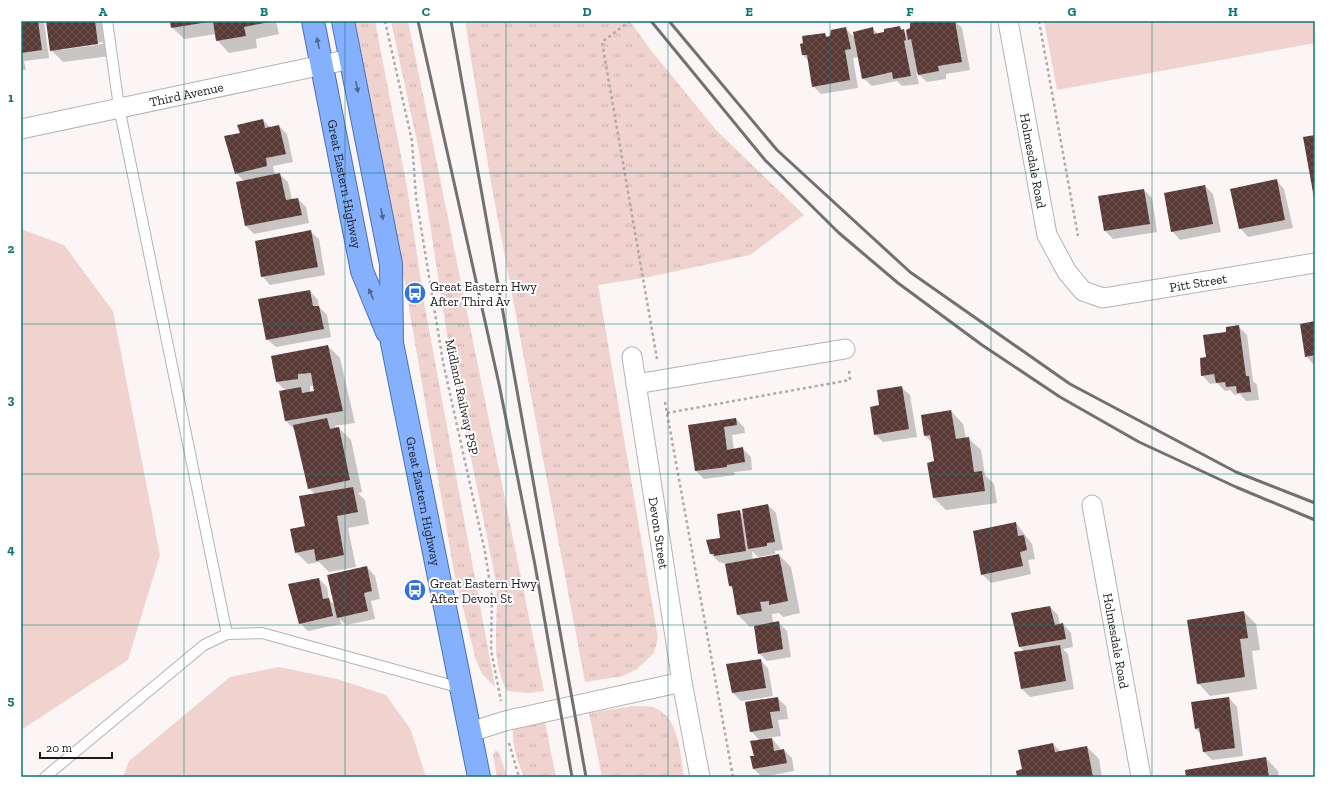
<svg xmlns="http://www.w3.org/2000/svg" width="1336" height="798" font-family="'Zilla Slab',serif">
  <defs>
    <pattern id="grass-tufts" width="24" height="20" patternUnits="userSpaceOnUse"><rect width="24" height="20" fill="#f0d2cf"/><path d="M3 7l-1-3M5 7V3M7 7l1-3M15 17l-1-3M17 17v-4M19 17l1-3" fill="none" stroke="#cdb4b1"/></pattern>
    <pattern id="building-cross-hatch" width="8" height="8" patternUnits="userSpaceOnUse"><rect width="8" height="8" fill="#583936"/><path d="M0 0l8 8M0 8l8-8" fill="none" stroke="#6c5350"/></pattern>
  </defs>
  <rect width="100%" height="100%" fill="#fbf6f5"/>
  <path fill="url(#grass-tufts)" d="M353,21H375L407,187L424,302L495,687L482,674L476,660L454,572L404,278Z
    M391,21H408L544,691L529,693L507,691C488,655 500,620 496,582L449,348L418,146Z
    M465,21H630L650,49L716,130L804,215L750,255L649,277L598,285L658,638L654,653L637,669L623,676L585,682L491,183Z
    M634,706C640,707 650,705 655,708C680,718 680,755 684,777H602L589,713Z
    M545,722L556,777H524C517,761 512,746 513,728Z
    M496,750L499,753L507,777H497L493,755Z"/>
  <path fill="#f0d2cf" d="M1044,21H1315V43L1057,90Z
    M21,229L64,245L113,311L160,555L128,660L21,730Z
    M279,667L337,679L386,695L411,730L426,777H123L129,761L230,677Z"/>
  <path fill="#0003" fill-rule="evenodd" d="M21,21H44L49,58L24,61L26,70H21Z
    M47,21H105L110,56L63,62L51,50ZM103,42V44L60,50V48Z
    M171,21H276L279,34L256,39L257,48L229,53L217,40L216,34L184,39L172,27Z
    M926,21H955L962,28L970,70L946,74V79L927,82L916,72L919,84L902,86L897,81L872,86L863,78L859,57L853,58L858,88L821,94L813,86L808,60L803,55L825,34L828,37L845,28L856,39L872,28L878,34L900,27L908,35Z
    M263,120L271,128L279,126L287,134L293,162L273,166L275,175L279,174L288,182L292,200L298,199L306,207L309,223L254,234L246,226L238,182L244,181L236,173L241,133Z
    M1276,180L1284,189L1293,228L1248,237L1240,228Z
    M1205,186L1213,194L1221,232L1180,240L1172,231Z
    M1144,190L1152,198L1157,232L1113,239L1105,231Z
    M310,231L319,239L325,275L270,285L262,276Z
    M310,291L318,300L319,307L327,315L331,337L276,347L267,339Z
    M1315,322V364L1314,365L1306,356Z
    M1238,326L1247,335L1253,381L1257,385L1259,400L1246,401L1240,394L1235,395L1230,390L1225,391L1217,383L1210,384L1202,375L1208,358L1228,332Z
    M328,346L340,358L355,423L334,426L339,428L351,440L362,492L358,493L365,500L369,524L348,528L356,567L329,572L319,562L308,564L296,552L307,527L315,494L309,488L295,430L285,420L286,391L277,382L272,357ZM310,386H314L315,391L310,392Z
    M901,387L910,395L917,437L883,442L875,434L881,406Z
    M951,411L963,424L966,438H968L981,450L985,475L994,484L997,503L946,510L934,498L936,462L932,442L925,436Z
    M736,419L744,427L745,433L732,435L734,450L742,448L751,457L752,470L734,472L735,475L704,479L696,471L689,426Z
    M768,505L776,513L783,550L775,551V554L758,557L752,551L753,560L779,555L791,567L800,613L783,617L779,613L772,614L773,623L778,622L787,631L791,657L767,661L759,653L755,626L750,627L738,615L734,590L730,586L726,564L719,562L711,554L739,511L744,516Z
    M1016,523L1032,544L1035,559L1028,560L1031,574L991,583L982,574Z
    M367,567L375,576L380,599L371,601L375,619L346,625L340,619L341,624L308,631L300,623L319,579L327,587L329,600L335,605Z
    M1050,607L1058,615L1060,625L1063,624L1071,633L1073,647L1063,649L1068,654L1074,689L1030,697L1022,689L1025,652L1020,647L1012,613Z
    M1244,612L1256,624L1260,650L1252,651L1257,689L1210,696L1198,683Z
    M760,660L768,668L773,696L741,701L733,693Z
    M777,698L786,706L788,719L778,720L781,736L766,738V740L772,739L780,748V751L784,750L792,758L794,771L762,777L754,769L752,757H755L760,741L751,731Z
    M1229,698L1237,707L1243,756L1212,760L1204,752L1201,734L1196,729Z
    M1053,744L1061,752L1087,747L1099,759L1102,777H1018L1023,770Z
    M1266,758L1278,771L1279,777H1187Z"/>
  <path fill="url(#building-cross-hatch)" d="M21,21H38L42,50L21,53Z
    M46,21H95L98,44L50,51Z
    M170,21H208V22L171,28Z
    M213,21H269V22L244,27L246,36L216,41Z
    M921,21H955L962,62L938,66L939,71L918,75L911,39L908,40L906,30L910,28V23Z
    M900,26L901,30L904,29L906,40L904,41L911,76L893,79L892,72L862,79L853,32L873,27L874,34L884,32V29Z
    M846,27L851,49L845,50L850,80L812,87L807,55H802L800,44L803,43L802,36L825,33L826,37L830,36L831,30Z
    M263,119L265,128L279,125L286,154L266,158L267,166L235,174L224,136L240,133L237,125Z
    M1315,135V198H1314L1303,137Z
    M280,173L286,200L298,198L302,215L245,226L236,182Z
    M1277,179L1285,220L1239,229L1230,189Z
    M1205,185L1213,224L1171,232L1164,193Z
    M1144,189L1150,224L1104,231L1098,196Z
    M311,230L318,267L261,277L255,241Z
    M310,290L313,306H319L324,329L266,340L258,299Z
    M1315,321V355L1305,357L1300,324Z
    M1239,325L1246,376H1249L1251,392L1237,393L1236,386L1226,387L1225,382L1216,383L1214,374L1201,376L1200,358L1206,357L1203,335L1226,332V327Z
    M328,345L343,411L285,421L279,391L301,387L302,393L314,391L311,373L298,374V379L276,382L271,356Z
    M902,386L909,429L874,435L870,407L879,405L877,390Z
    M951,410L956,439L969,437L974,472L982,471L985,491L933,498L927,463L934,461L930,435L924,436L921,415Z
    M327,418L330,429L339,427L350,480L308,489L293,425Z
    M736,418L737,425L724,427L727,450L743,447L745,462L727,465V467L695,471L688,425Z
    M353,487L358,512L337,516L344,555L316,561L314,549L295,553L290,529L305,526L299,496Z
    M768,504L775,542L767,543V546L748,549L742,509Z
    M740,510L746,551L714,556V554H710L706,540L720,538L717,514Z
    M1016,522L1018,536L1024,535L1027,550L1020,552L1023,566L981,575L973,531Z
    M779,554L788,601L769,605V601L760,602L762,611L737,615L732,586H729L725,564Z
    M367,566L372,591L364,593L368,611L337,618L327,575Z
    M319,578L323,599L329,598L333,616L299,624L288,584Z
    M1050,606L1055,625L1063,623L1066,639L1019,647L1011,613Z
    M1244,611L1248,638L1240,639L1245,677L1197,684L1187,620Z
    M779,621L783,649L758,654L754,626Z
    M1060,645L1066,681L1021,689L1014,652Z
    M761,659L766,688L732,693L726,664Z
    M778,697L780,711L770,712L773,728L750,732L745,702Z
    M1229,697L1235,748L1203,752L1199,728L1195,729L1191,702Z
    M772,738L774,751L784,749L787,763L753,769L750,756H754L750,741Z
    M1053,743L1055,752L1087,746L1093,777H1017L1016,771L1022,769L1018,750Z
    M1266,757L1269,777H1186L1185,770Z"/>
  <g fill="none" stroke-linecap="round" stroke-linejoin="round">
    <g stroke="#b7b2b2" stroke-width="12">
      <path id="service" d="M107,21L119,107L227,634
        M45,777L204,645L227,634L262,633L461,688"/>
    </g>
    <g stroke="#b7b2b2" stroke-width="21">
      <g id="minor">
        <path id="s1" d="M1008,21L1047,235L1067,272L1083,291L1103,298L1315,263"/>
        <path id="s2" d="M21,129L351,59"/>
        <path id="s3" d="M632,357L682,682L700,777"/>
        <path d="M636,384L845,349"/>
        <path id="s4" d="M1092,505L1141,777"/>
        <path d="M470,732L505,721L682,682"/>
      </g>
    </g>
    <g stroke="#4c70ae" stroke-width="24">
      <g id="trunk">
        <path id="s5" d="M313,21L362,271L387,332"/>
        <path id="s6" d="M343,21L391,264L392,343L479,777"/>
      </g>
    </g>
    <path stroke="#aeaaa9" stroke-width="2.5" stroke-dasharray="3 3" stroke-linecap="butt" d="M385,21L412,141L416,197L443,362L485,552L492,597L491,650L501,701
      M630,21L602,42L657,359
      M1039,21L1078,236
      M665,402L733,777
      M667,413L850,380L849,370
      M509,743L519,777"/>
    <use href="#service" stroke="#fff" stroke-width="10"/>
    <use href="#minor" stroke="#fff" stroke-width="19"/>
    <use href="#trunk" stroke="#84b0fe" stroke-width="22"/>
    <path stroke="#737170" stroke-width="3" d="M418,21L499,384L535,565L572,777
      M451,21L586,777
      M651,21L765,160L839,233L898,283L982,345L1060,397L1139,442L1236,487L1315,520
      M669,21L777,150L910,272L1070,384L1236,472L1315,503"/>
  </g>
  <defs><path id="oneway-solid" d="M-6-.8H1V-3.2L6.5 0L1 3.2V.8H-6Z"/></defs>
  <g fill="#50668c">
    <use href="#oneway-solid" transform="translate(318 43) rotate(-102)"/>
    <use href="#oneway-solid" transform="translate(357 87) rotate(79)"/>
    <use href="#oneway-solid" transform="translate(382 214) rotate(79)"/>
    <use href="#oneway-solid" transform="translate(371 294) rotate(-113)"/>
  </g>
  <path fill="none" stroke="#0f766e" stroke-width="1" stroke-opacity="0.55" d="M184,21V777M345,21V777M506,21V777M668,21V777M830,21V777M991,21V777M1152,21V777M21,173H1315M21,324H1315M21,474H1315M21,625H1315"/>
  <defs>
    <g id="bus-disc" transform="scale(1.15)"><circle r="9.5" fill="#3371df" stroke="#fff"/><path d="M-5-6H5V4H4V6H2V4H-2V6H-4V4H-5ZM-3.5-4V0h7V-4ZM-3.5 1.2v1.5H-2V1.2ZM2 1.2v1.5H3.5V1.2Z" fill="#fff"/></g>
  </defs>
  <g fill-rule="evenodd">
    <use href="#bus-disc" x="415" y="293"/>
    <use href="#bus-disc" x="415" y="590"/>
  </g>
  <g text-anchor="middle" dominant-baseline="central" stroke-width="4" stroke-linejoin="round" paint-order="stroke">
    <g font-size="13" fill="#1c1b1a" stroke="#fff">
      <text stroke="none"><textPath href="#s2" startOffset="169">Third Avenue</textPath></text>
      <text stroke="none"><textPath href="#s1" startOffset="142">Holmesdale Road</textPath></text>
      <text stroke="none"><textPath href="#s5" startOffset="166">Great Eastern Highway</textPath></text>
      <text stroke="none"><textPath href="#s1" startOffset="402">Pitt Street</textPath></text>
      <text transform="translate(462 397) rotate(78)">Midland Railway PSP</text>
      <text stroke="none"><textPath href="#s6" startOffset="488">Great Eastern Highway</textPath></text>
      <text stroke="none"><textPath href="#s3" startOffset="178">Devon Street</textPath></text>
      <text stroke="none"><textPath href="#s4" startOffset="138">Holmesdale Road</textPath></text>
    </g>
    <g font-size="13" fill="#1c1b1a" stroke="#fff" text-anchor="start">
      <text x="430" y="286">Great Eastern Hwy<tspan x="430" dy="15">After Third Av</tspan></text>
      <text x="430" y="583">Great Eastern Hwy<tspan x="430" dy="15">After Devon St</tspan></text>
    </g>
  </g>
  <rect width="1336" height="798" fill="none" stroke="#ffffff" stroke-width="44"/>
  <path d="M40 752v6h72v-6" fill="none" stroke="#1c1b1a" stroke-width="2"/>
  <text x="46" y="752" font-size="12" fill="#1c1b1a" stroke="#ffffff" stroke-width="3" paint-order="stroke">20 m</text>
  <rect x="22" y="22" width="1292" height="754" fill="none" stroke="#0f766e" stroke-width="1.5"/>
  <g font-size="13" text-anchor="middle" font-weight="bold" fill="#0f766e">
    <text x="103" y="16">A</text>
    <text x="264" y="16">B</text>
    <text x="426" y="16">C</text>
    <text x="587" y="16">D</text>
    <text x="749" y="16">E</text>
    <text x="910" y="16">F</text>
    <text x="1072" y="16">G</text>
    <text x="1233" y="16">H</text>
    <text x="11" y="102">1</text>
    <text x="11" y="253">2</text>
    <text x="11" y="404">3</text>
    <text x="11" y="554">4</text>
    <text x="11" y="705">5</text>
  </g>
</svg>
